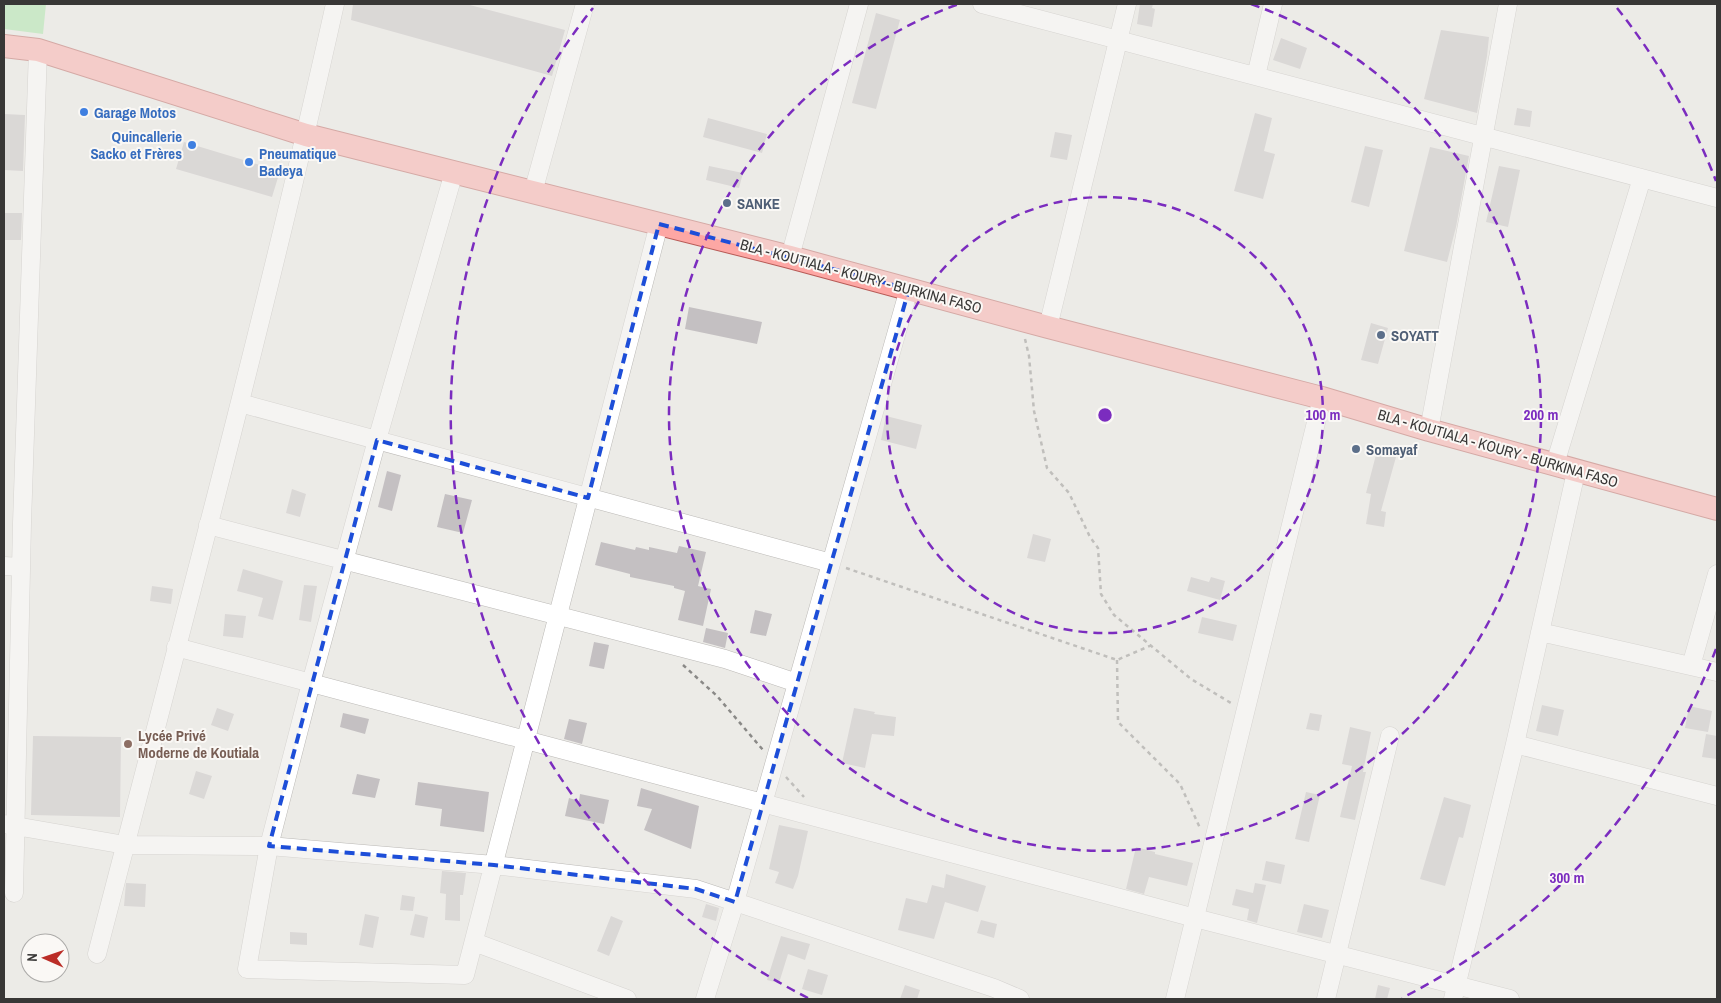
<svg xmlns="http://www.w3.org/2000/svg" width="1721" height="1003" font-family="'Archivo Narrow',sans-serif">
  <rect width="100%" height="100%" fill="#ecebe7"/>
  <path fill="#a2e5a3" d="M4,4H46L43,34L4,29Z"/>
  <path fill="#c4c0c2" d="M353,4H466L565,30L552,76L351,20Z
    M1140,4H1153L1152,8L1155,9L1152,27L1137,24Z
    M876,13L900,20L876,109L852,103Z
    M1441,30L1489,37L1487,56L1477,113L1424,99Z
    M1281,38L1307,48L1300,69L1273,60Z
    M1517,108L1532,111L1530,127L1514,125Z
    M1255,113L1272,118L1264,151L1275,154L1263,199L1234,191Z
    M4,114L25,115L23,171L4,170Z
    M708,118L767,134L762,153L703,137Z
    M1055,132L1072,135L1067,160L1050,157Z
    M184,142L280,171L272,197L176,169Z
    M1365,146L1383,150L1369,207L1351,202Z
    M1430,147L1469,156L1456,227L1447,262L1404,251Z
    M709,166L743,173L739,188L706,180Z
    M1499,166L1520,170L1508,227L1486,222Z
    M4,213H22L21,240H4Z
    M689,307L762,322L757,344L685,329Z
    M1371,323L1388,328L1378,364L1361,360Z
    M886,416L922,425L916,449L881,440Z
    M1377,451L1396,457L1381,511L1386,512L1384,527L1366,524L1371,494L1366,493Z
    M387,471L401,475L392,511L378,507Z
    M292,489L306,494L300,517L286,513Z
    M445,494L472,500L463,533L437,527Z
    M1033,534L1051,539L1045,562L1027,558Z
    M601,542L635,550L636,547L649,550V547L677,553L679,546L706,552L698,586L711,589L703,626L678,620L685,591L674,588V586L630,577V574L595,565Z
    M243,569L283,581L273,620L258,616L263,598L237,591Z
    M1191,577L1209,582L1211,577L1225,581L1220,600L1187,591Z
    M304,585L317,586L311,622L299,620Z
    M152,586L173,589L171,604L150,601Z
    M755,610L772,614L766,636L750,633Z
    M225,614L246,616L243,638L223,636Z
    M1202,617L1237,625L1233,641L1198,633Z
    M706,628L728,633L725,648L703,642Z
    M594,642L609,645L604,669L589,666Z
    M1542,705L1564,710L1558,736L1536,731Z
    M1689,706L1712,711L1708,732L1685,728Z
    M217,708L234,714L228,731L211,725Z
    M854,708L875,712L874,714L896,717L894,736L872,734L865,768L842,763Z
    M343,713L369,719L365,734L340,727Z
    M1310,713L1322,715L1319,731L1306,729Z
    M569,719L587,723L582,744L564,739Z
    M1350,727L1371,732L1363,772H1366L1355,820L1340,817L1352,766L1342,764Z
    M1706,734L1717,736V759L1702,757Z
    M33,736L121,737L120,817L31,815Z
    M196,771L212,776L204,799L189,794Z
    M357,774L380,779L375,798L352,794Z
    M418,782L489,792L484,832L440,826L442,809L415,805Z
    M641,788L699,806L691,849L644,830L652,809L637,806Z
    M1306,792L1320,795L1309,842L1295,839Z
    M580,794L609,800L604,824L565,816L569,798L579,801Z
    M1444,797L1471,805L1463,838L1459,837L1445,886L1420,879Z
    M779,825L808,831L798,876L793,889L775,883L779,872L769,869Z
    M1136,847L1155,852V854L1193,863L1187,886L1149,877L1144,894L1126,889Z
    M1266,861L1285,865L1281,884L1262,880Z
    M442,871L466,873L463,895H460V921L445,920L446,894L440,893Z
    M946,874L986,886L978,912L945,902L934,939L898,930L906,898L927,903L932,885L944,888Z
    M126,883L146,884L145,907L124,906Z
    M1255,883L1266,885L1257,923L1247,920L1249,909L1232,905L1236,889L1253,893Z
    M402,895L415,897L413,911L400,910Z
    M706,904L719,908L716,921L702,917Z
    M1304,904L1329,910L1322,938L1297,932Z
    M365,914L379,917L373,948L359,945Z
    M415,914L428,917L424,938L410,935Z
    M611,916L623,921L609,956L597,951Z
    M981,920L997,924L994,938L977,933Z
    M290,932L307,933V945L290,944Z
    M781,936L810,944L805,960L788,954L779,983L767,980Z
    M808,969L828,975L822,995L802,989Z
    M905,985L920,990L917,999H900Z
    M1378,985L1390,988L1387,999H1375Z"/>
  <g fill="none" stroke-linecap="round" stroke-linejoin="round">
    <g stroke="#bbb9b6" stroke-width="19">
      <path id="minor" d="M982,4L1717,198
        M1256,76L1273,4
        M454,172L377,440L311,683L269,846L247,969L465,975L659,224
        M533,192L585,4
        M790,257L859,4
        M1048,327L1127,4
        M240,403L831,563
        M1429,430L1508,4
        M1555,464L1642,178
        M208,525L725,659L797,683
        M4,566L21,567
        M1540,632L1717,672
        M176,647L1195,918L1510,999
        M1691,666L1717,574
        M1515,744L1717,796
        M4,824L125,845L269,846L494,865L696,889L994,988L1020,999
        M14,893L22,523L38,50
        M474,942L627,999
        M97,954C179,638 264,323 335,4
        M705,999L735,902L909,289
        M1175,999L1322,398
        M1326,999L1390,736
        M1453,999L1515,744L1576,472"/>
    </g>
    <g stroke="#b75a56" stroke-width="24">
      <path id="major" d="M4,46L38,50L306,135L790,257L1048,327L1322,398L1429,430L1717,509"/>
    </g>
    <path stroke="#8a8987" stroke-width="2.5" stroke-dasharray="4 4" stroke-linecap="butt" d="M1025,339L1029,356L1034,411L1047,468L1069,493L1090,537L1098,548L1101,594L1114,615L1191,679L1231,703
      M846,568L1117,660L1152,645
      M1117,660L1118,722L1180,784L1200,828
      M683,665L717,696L763,750
      M786,777L804,797"/>
    <use href="#minor" stroke="#fff" stroke-width="18"/>
    <use href="#major" stroke="#fda7a4" stroke-width="22"/>
  </g>
  <path d="M0 0H1721V1003H0ZM659,224L909,289L735,902L696,889L494,865L269,846L377,440L588,498Z" fill="#ecebe7" fill-opacity=".55" fill-rule="evenodd"/>
  <path fill="none" stroke="#1d4ed8" stroke-width="4" stroke-dasharray="10 6" stroke-linejoin="round" d="M659,224L909,289L735,902L696,889L494,865L269,846L377,440L588,498Z"/>
  <g fill="none" stroke="#7b2cbf" stroke-width="2.5" stroke-dasharray="9 6">
    <circle cx="1105" cy="415" r="218"/>
    <path d="M1251 4A436 436 0 1 1 959 4"/>
    <path d="M1716 649A654 654 0 0 1 1402 998M808 998A654 654 0 0 1 593 8M1617 8A654 654 0 0 1 1716 181"/>
  </g>
  <g fill="#3f7fe0" stroke="#faf8f5" stroke-width="2">
    <circle cx="84" cy="112" r="5"/>
    <circle cx="192" cy="145" r="5"/>
    <circle cx="249" cy="162" r="5"/>
  </g>
  <g fill="#5c6f8a" stroke="#faf8f5" stroke-width="2">
    <circle cx="727" cy="203" r="5"/>
    <circle cx="1381" cy="335" r="5"/>
    <circle cx="1356" cy="449" r="5"/>
  </g>
  <circle fill="#8d6e63" stroke="#faf8f5" stroke-width="2" cx="128" cy="744" r="5"/>
  <g text-anchor="middle" dominant-baseline="central" stroke-width="4" stroke-linejoin="round" paint-order="stroke">
    <g font-size="15" font-weight="bold" fill="#366cbe" stroke="#faf8f5" text-anchor="start">
      <text x="94" y="112">Garage Motos</text>
      <text x="182" y="136" text-anchor="end">Quincallerie<tspan x="182" dy="17">Sacko et Frères</tspan></text>
      <text x="259" y="153">Pneumatique<tspan x="259" dy="17">Badeya</tspan></text>
    </g>
    <g font-size="15" font-weight="bold" fill="#4e5e75" stroke="#faf8f5" text-anchor="start">
      <text x="737" y="203">SANKE</text>
      <text x="1391" y="335">SOYATT</text>
      <text x="1366" y="449">Somayaf</text>
    </g>
    <g font-size="15" fill="#383736" stroke="#faf8f5">
      <text transform="translate(861 276) rotate(15)">BLA - KOUTIALA - KOURY - BURKINA FASO</text>
      <text transform="translate(1498 448) rotate(16)">BLA - KOUTIALA - KOURY - BURKINA FASO</text>
    </g>
    <g font-size="15" font-weight="bold" fill="#785e54" stroke="#faf8f5" text-anchor="start">
      <text x="138" y="735">Lycée Privé<tspan x="138" dy="17">Moderne de Koutiala</tspan></text>
    </g>
  </g>
  <circle cx="1105" cy="415" r="8" fill="#7b2cbf" stroke="#faf8f5" stroke-width="2.5"/>
  <g font-size="15" text-anchor="middle" font-weight="bold" fill="#7b2cbf" stroke="#faf8f5" stroke-width="4" stroke-linejoin="round" paint-order="stroke">
    <text x="1323" y="420">100 m</text>
    <text x="1541" y="420">200 m</text>
    <text x="1567" y="883">300 m</text>
  </g>
  <rect width="1721" height="1003" fill="none" stroke="#383736" stroke-width="10"/>
  <g transform="translate(45 958) rotate(272)"><circle r="24" fill="#faf8f5" stroke="#acaba9"/>
  <path d="M0-4L9 19L0 12L-9 19Z" fill="#bb2d27"/>
  <text y="-8" font-size="14" font-weight="bold" text-anchor="middle" fill="#383736">N</text>
  </g>
</svg>
